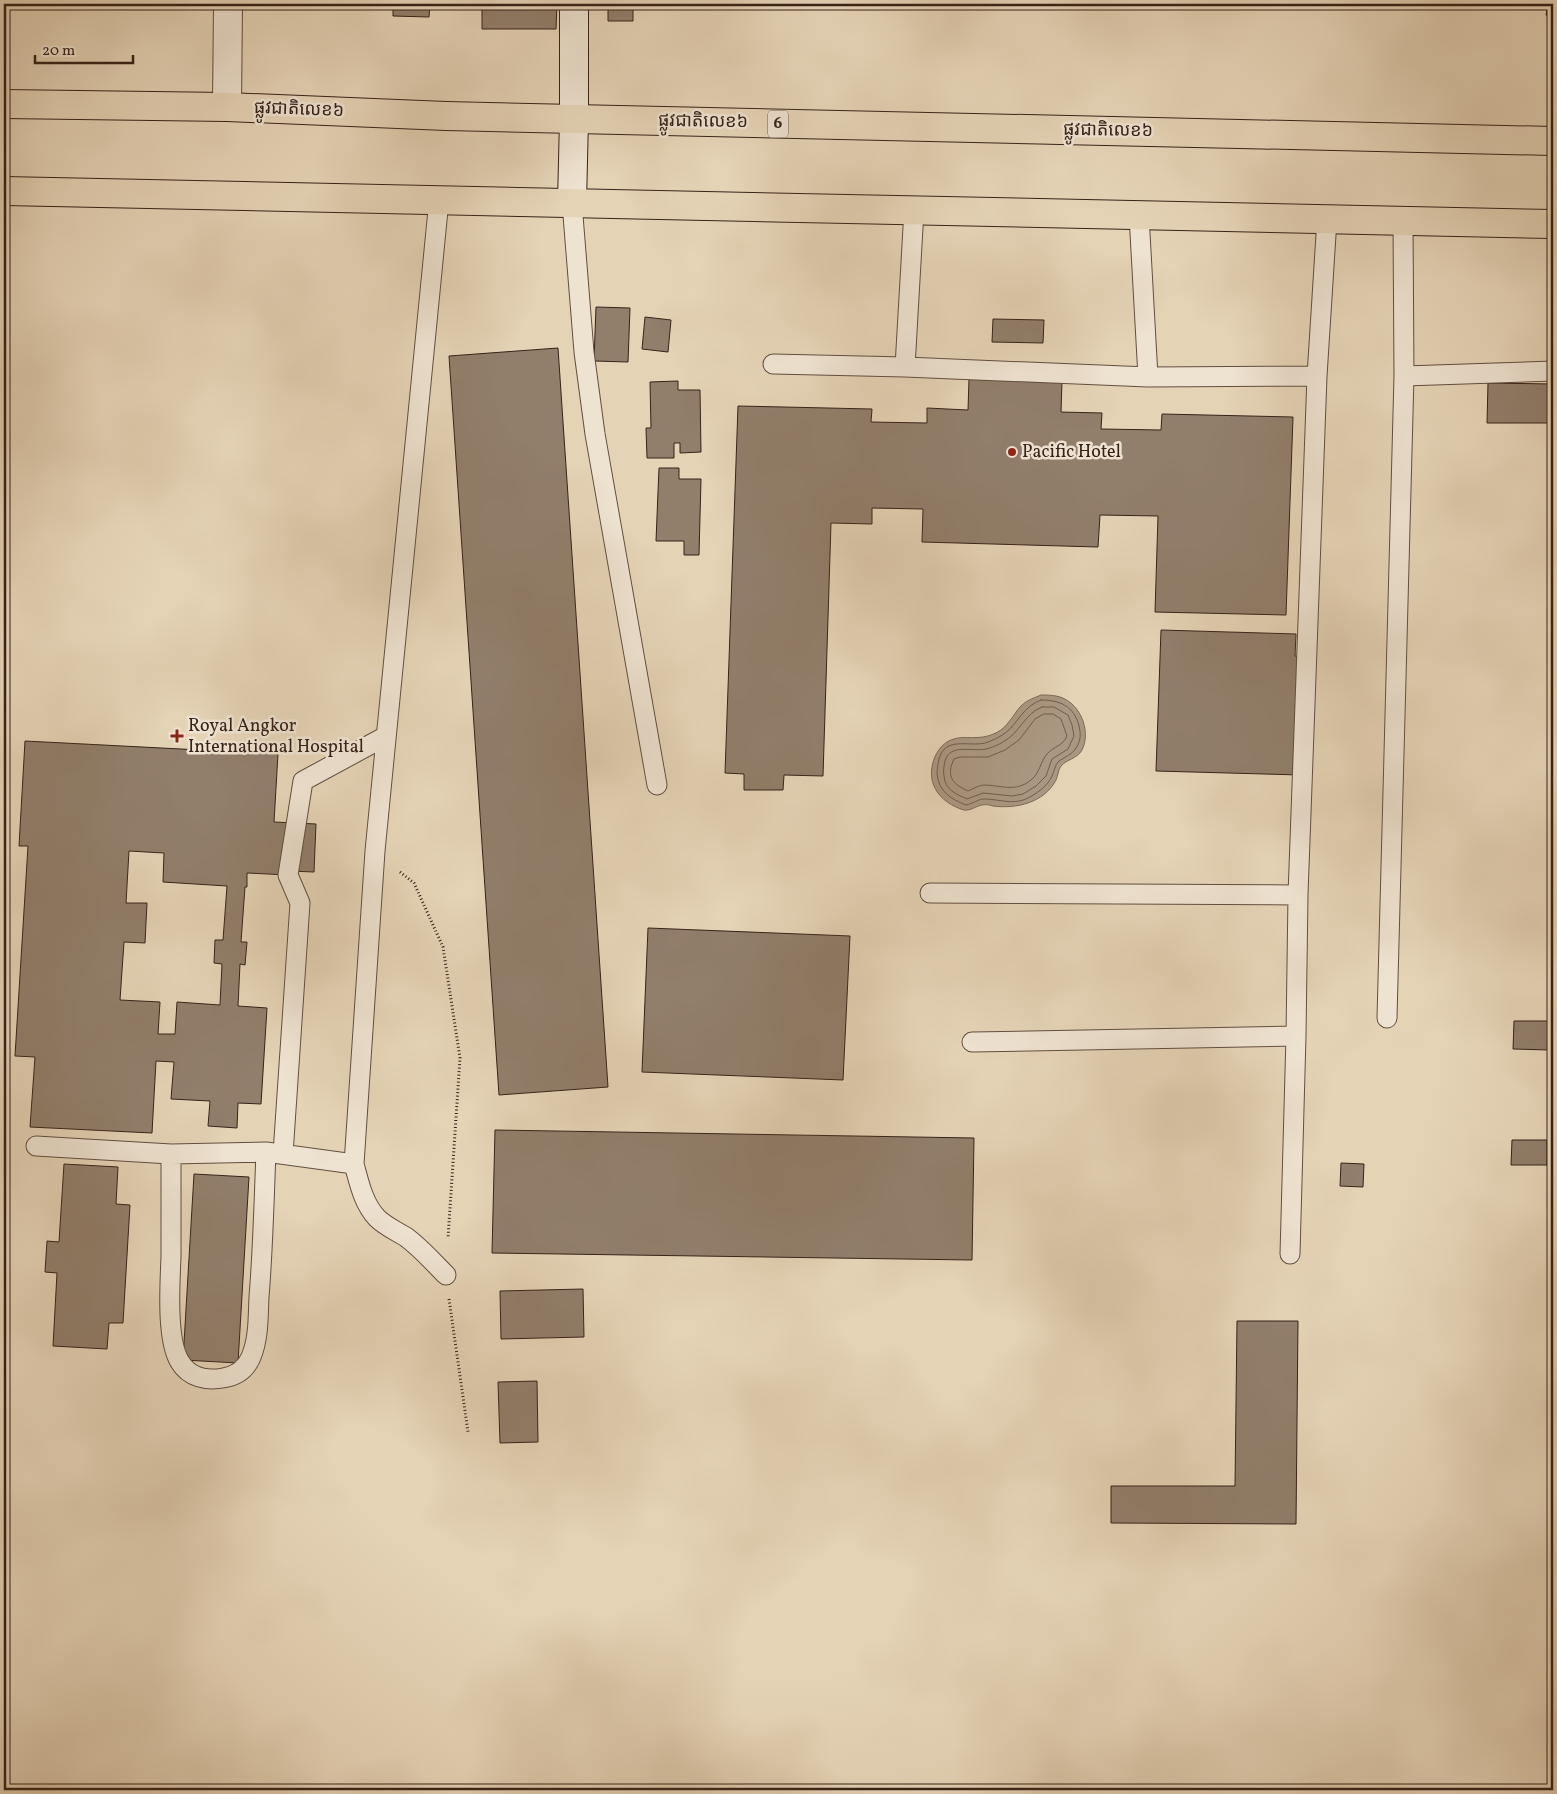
<svg xmlns="http://www.w3.org/2000/svg" width="1557" height="1794" font-family="Vollkorn,'Noto Sans Khmer',serif">
  <rect width="100%" height="100%" fill="#e5d3b6"/>
  <filter id="stains"><feTurbulence type="fractalNoise" baseFrequency=".004" numOctaves="4"/><feColorMatrix values="0 0 0 0 .2 0 0 0 0 .09 0 0 0 0 .02 0 0 0 .5 -.17"/></filter>
  <radialGradient id="worn" r=".72"><stop offset=".6" stop-color="#630" stop-opacity="0"/><stop offset="1" stop-color="#630" stop-opacity=".3"/></radialGradient>
  <path fill="#aa9781" stroke="#7c6857" d="M1041,695C1046,695 1051,695 1056,696C1079,700 1092,730 1082,750C1077,759 1067,759 1061,766C1058,770 1058,776 1056,780C1044,803 1016,809 993,806C990,805 985,804 982,805C976,806 971,811 964,810C953,807 940,799 935,788C926,772 935,746 951,740C965,734 977,742 996,733C1008,727 1012,716 1021,706C1027,700 1034,698 1041,695Z"/>
  <g fill="none" stroke-linecap="round" stroke-linejoin="round">
    <path stroke="#705c4d" stroke-width="1" d="M1041,700C1060,700 1074,706 1079,726C1081,734 1081,740 1076,748C1072,755 1064,757 1058,762C1055,765 1054,772 1052,776C1048,786 1036,794 1026,799C1012,805 999,799 984,799C978,799 973,804 966,805C951,799 939,792 937,774C937,769 938,764 939,759C945,736 969,747 985,743C989,742 995,739 999,737C1018,727 1019,709 1041,700Z
      M1042,707H1054L1068,715L1072,725L1074,736L1068,749L1052,759L1046,776L1036,786L1023,794L1012,796L983,793L967,799C956,794 945,790 944,776C943,771 944,766 945,761C950,743 972,752 986,749C991,748 998,745 1003,742C1020,733 1025,713 1042,707Z
      M1044,714H1053L1061,719L1067,736C1063,746 1054,746 1047,754C1040,762 1040,773 1031,780C1015,793 1001,785 983,785C977,786 973,789 968,791C952,784 946,776 954,759L960,757H988L1005,750L1019,740L1035,719Z"/>
  </g>
  <path fill="#917e6b" stroke="#372219" fill-rule="evenodd" d="M393,4H430L429,17L393,16Z
    M482,4H557L556,29H482Z
    M608,4H633V21H608Z
    M1548,4H1553V17L1546,15Z
    M596,307L630,308L628,362L594,361Z
    M645,317L671,320L668,352L642,349Z
    M993,319L1044,320L1043,343L992,342Z
    M558,348L608,1087L499,1095L449,356Z
    M969,379L1062,381L1061,412L1102,413L1101,429L1161,430L1162,414L1293,417L1286,615L1155,612L1158,516L1100,515L1098,547L922,542L923,509L872,508V524L831,523L823,776L784,775L783,790H744V774L725,773L738,406L872,409L871,422L927,423V408L968,410Z
    M678,381V390H700L701,452L680,453V443H674V458H647L646,428H651L650,382Z
    M1488,383L1553,384V423H1487Z
    M659,468H679V479H701L699,555H684V541H656Z
    M1161,630L1296,634L1295,656L1305,657L1300,775L1156,771Z
    M25,741L278,754L274,822L316,824L314,872L289,871L288,875L247,873V887H245L241,942H247L245,965L240,964L238,1006L267,1008L261,1104L238,1103L237,1128L208,1126L210,1101L171,1099L174,1062L156,1061L152,1133L30,1127L35,1057L15,1056L28,846H19ZM129,851L164,853L163,882L227,886L223,940H215L214,963L222,964L220,1005L177,1002L175,1034H158L160,1002L120,1000L124,942L145,943L147,903H126Z
    M648,928L850,936L843,1080L642,1072Z
    M1514,1021H1550L1549,1050L1513,1049Z
    M495,1130L974,1138L972,1260L492,1253Z
    M1512,1140H1547V1165H1511Z
    M1341,1163L1364,1164L1363,1187L1340,1186Z
    M64,1164L118,1167L116,1204L130,1205L123,1323H109L107,1349L53,1346L57,1273L45,1272L47,1241L59,1242Z
    M194,1174L249,1177L238,1363L183,1360Z
    M583,1289L584,1337L501,1339L500,1291Z
    M1237,1321H1298L1296,1524L1111,1523V1486H1235Z
    M537,1381L538,1442L500,1443L498,1382Z"/>
  <g fill="none" stroke-linecap="round" stroke-linejoin="round">
    <g stroke="#624e40" stroke-width="21">
      <path id="lane" d="M572,203L584,352L595,434L657,785
        M914,210L905,367L1148,377L1317,376L1327,219
        M1139,215L1148,377
        M1403,221L1404,376L1553,371
        M773,364L905,367
        M930,893L1298,895
        M1387,1018L1404,376
        M972,1042L1296,1036
        M36,1146L171,1154L266,1152L354,1164L375,851L439,200
        M171,1154C171,1188 171,1222 171,1257C170,1283 166,1340 180,1362C189,1377 206,1381 223,1378C236,1376 246,1369 251,1357C259,1338 258,1316 259,1297C263,1249 264,1200 266,1152
        M283,1154L300,903L288,875L303,781L386,736
        M354,1164C359,1182 363,1203 377,1218C385,1226 396,1231 406,1237C421,1248 433,1262 446,1275
        M1290,1254L1296,1036L1298,895L1317,376"/>
    </g>
    <g stroke="#624e40" stroke-width="30">
      <path id="street" d="M227,107L228,4"/>
    </g>
    <g stroke="#372219" stroke-width="30">
      <path id="secondary" d="M572,203L574,119V4"/>
    </g>
    <g stroke="#372219" stroke-width="30">
      <path id="highway" d="M4,104L227,107L446,116L1553,141
        M4,191L1553,224"/>
    </g>
    <path stroke="#372219" stroke-width="3" stroke-dasharray="1 2.5" stroke-linecap="butt" d="M400,872L414,883L443,947L460,1058L448,1238
      M449,1299L468,1432"/>
    <use href="#lane" stroke="#eee2d0" stroke-width="19"/>
    <use href="#street" stroke="#eee2d0" stroke-width="28"/>
    <use href="#secondary" stroke="#eee2d0" stroke-width="28"/>
    <use href="#highway" stroke="#e5d3b6" stroke-width="28"/>
  </g>
  <g fill="#8f2418" stroke="#eee2d0" stroke-width="2">
    <circle cx="1012" cy="452" r="5"/>
    <path d="M174.5 728.5h5v5h5v5h-5v5h-5v-5h-5v-5h5z"/>
  </g>
  <g text-anchor="middle" dominant-baseline="central" stroke-width="5" stroke-linejoin="round" paint-order="stroke">
    <rect fill="#eee2d0" stroke="#6e5c50" stroke-width="1" x="768" y="110.5" width="20" height="27" rx="4"/>
    <g font-size="16" font-weight="bold" fill="#372219">
      <text x="778" y="124">6</text>
    </g>
    <g font-size="18" fill="#372219" stroke="#eee2d0">
      <text transform="translate(299 110) rotate(2)">ផ្លូវជាតិលេខ៦</text>
      <text transform="translate(703 122) rotate(1)">ផ្លូវជាតិលេខ៦</text>
      <text transform="translate(1108 131) rotate(1)">ផ្លូវជាតិលេខ៦</text>
    </g>
    <g font-size="18" fill="#372219" stroke="#eee2d0" text-anchor="start">
      <text x="1022" y="452">Pacific Hotel</text>
      <text x="188" y="726">Royal Angkor<tspan x="188" dy="21">International Hospital</tspan></text>
    </g>
  </g>
  <rect width="1557" height="1794" fill="none" stroke="#e5d3b6" stroke-width="20"/>
  <rect x="5" y="5" width="1547" height="1784" fill="none" stroke="#372219" stroke-width="2.5"/>
  <rect x="10" y="10" width="1537" height="1774" fill="none" stroke="#372219"/>
  <path d="M35 55v8h98v-8" fill="none" stroke="#372219" stroke-width="2.5"/>
  <text x="42" y="55" font-size="15" fill="#372219" stroke="#eee2d0" stroke-width="4" paint-order="stroke">20 m</text>
  <rect width="100%" height="100%" filter="url(#stains)"/>
  <rect width="100%" height="100%" fill="url(#worn)"/>
</svg>
